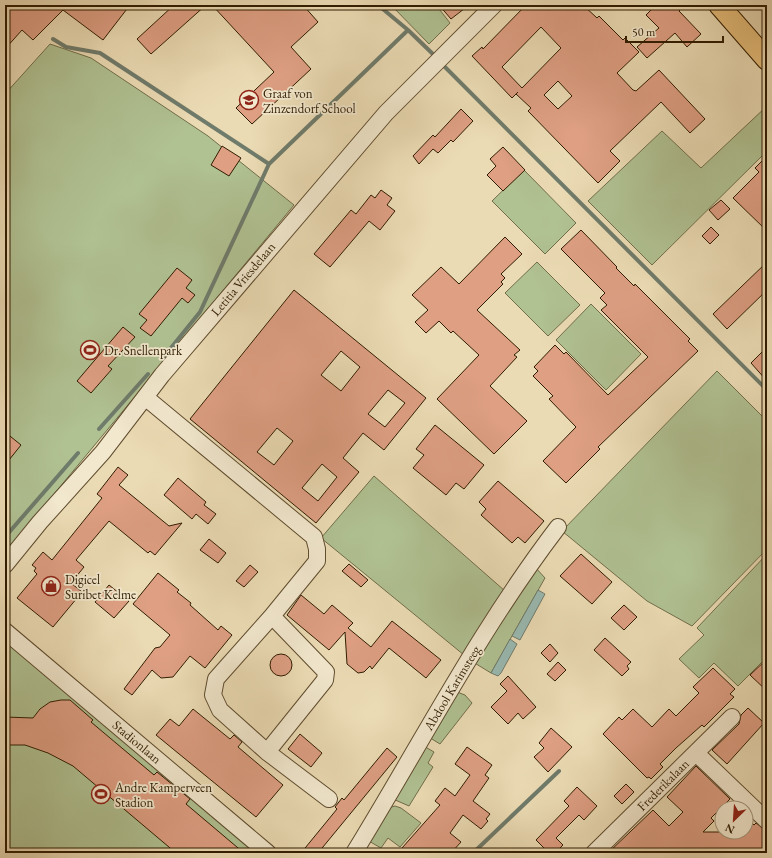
<svg xmlns="http://www.w3.org/2000/svg" width="772" height="858" font-family="'EB Garamond',serif">
  <rect width="100%" height="100%" fill="#ebdbb4"/>
  <filter id="stains"><feTurbulence type="fractalNoise" baseFrequency=".005" numOctaves="4"/><feColorMatrix values="0 0 0 0 .2 0 0 0 0 .09 0 0 0 0 .02 0 0 0 .5 -.17"/></filter>
  <radialGradient id="worn" r=".72"><stop offset=".6" stop-color="#630" stop-opacity="0"/><stop offset="1" stop-color="#630" stop-opacity=".3"/></radialGradient>
  <path fill="#b0c192" stroke="#706e4a" d="M391,5H436L450,23L429,44Z
    M50,44L91,58L208,136L294,205L5,553V94Z
    M767,106V151L652,265L588,201L662,131L701,168Z
    M524,170L576,223L545,254L492,201Z
    M537,262L580,305L548,336L505,293Z
    M591,304L641,354L606,390L556,340Z
    M717,371L767,421V549L692,626L647,601L562,531Z
    M374,476L505,591L464,655L321,538Z
    M767,554V657L738,686L714,663L699,678L679,659L704,635L697,628Z
    M535,567L545,578L491,673L473,662Z
    M5,637L264,853H5Z
    M457,692L465,695L472,703L440,744L427,736Z
    M422,745L434,752L428,763L433,767L409,806L393,799Z
    M395,806L401,808L421,823L400,847L388,838L381,848L367,840L388,808Z"/>
  <path fill="#99bab2" stroke="#6f7b6b" d="M538,590L545,594L520,640L512,636Z
    M510,639L517,644L501,673L498,676L491,673Z"/>
  <g fill="none" stroke-linecap="round" stroke-linejoin="round">
    <path stroke="#6f7b6b" stroke-width="4" d="M378,5L408,30L436,57
      M53,39L66,47L100,53L269,164
      M440,62L767,390
      M162,359L200,312L269,164L408,30
      M99,429L148,374
      M5,537L78,453
      M473,853L559,771"/>
  </g>
  <path fill="#de9f83" stroke="#301c01" fill-rule="evenodd" d="M5,5H130L103,40L63,10L33,40L22,30L5,49Z
    M174,5H206L151,54L137,39Z
    M212,5H267L271,10L276,5H303L318,22L291,47L311,69L252,124L236,108L274,72Z
    M439,5H469L451,19Z
    M526,5H583L597,18L599,16L623,40L625,38L639,52L617,73L633,90L636,91L659,70L705,119L690,133L661,102L610,151L620,161L598,183L528,111L531,108L516,94L518,92L512,98L472,56L482,47L483,49ZM541,27L561,48L522,88L502,67ZM558,81L572,96L558,109L544,95Z
    M656,5H685L679,11L701,34L687,47L675,33L647,58L637,47L659,28L646,15Z
    M461,109L473,121L453,142L451,140L438,153L433,149L419,164L413,156L433,135L435,137Z
    M222,146L241,158L229,176L211,165Z
    M503,147L525,170L503,191L487,175L496,166L490,159Z
    M767,156V231L733,198L759,172L755,168Z
    M381,190L392,198L387,205L395,211L380,230L369,221L330,267L314,254L351,210L356,214L371,195L375,198Z
    M721,200L730,209L718,220L709,210Z
    M711,227L719,235L710,244L702,236Z
    M581,230L617,267L616,268L634,286L635,284L690,339L688,341L698,351L598,447L600,449L566,483L543,461L576,427L549,399L553,396L533,376L538,371L534,367L555,345L564,354L566,352L608,395L648,357L601,310L607,305L600,298L605,293L561,249Z
    M505,237L522,254L501,274L505,278L501,282L503,284L477,310L520,350L514,355L517,357L490,386L527,421L494,454L437,399L479,355L453,331L451,333L439,321L426,333L415,322L428,310L412,295L441,267L459,284Z
    M767,262V290L727,329L713,314Z
    M177,268L192,280L186,288L195,295L188,303L182,298L151,336L140,328L147,320L139,314Z
    M294,290L426,398L384,450L363,433L343,458L359,472L316,523L190,419ZM341,351L360,367L341,391L321,375ZM388,390L405,403L385,427L368,414ZM277,428L293,441L274,465L257,452ZM322,464L337,477L318,501L302,488Z
    M123,327L135,337L108,366L112,369L91,393L77,381Z
    M767,347V381L751,363Z
    M435,425L484,465L464,489L456,483L446,495L413,468L424,455L416,449Z
    M5,432L21,445L5,465Z
    M118,467L128,475L119,485L169,526L182,523L155,555L150,551L148,553L109,521L76,560L84,567L71,583L82,592L53,627L17,598L37,574L34,571L36,568L32,565L43,552L52,560L102,498L97,494Z
    M178,478L206,502L204,505L216,514L208,524L196,514L192,519L164,495Z
    M498,481L544,521L525,543L518,537L512,543L481,515L486,509L479,502Z
    M209,539L226,553L218,563L200,550Z
    M581,554L612,582L592,604L560,576Z
    M349,564L368,580L361,587L342,571Z
    M250,565L258,572L244,587L236,581Z
    M158,573L179,590L177,592L191,603L190,605L218,630L221,626L232,635L205,668L190,656L173,677L161,678L152,670L132,695L124,689L155,648L160,647L170,635L133,604Z
    M109,585L129,601L114,618L95,602Z
    M301,595L324,614L332,605L353,623L348,628L371,647L392,621L441,660L426,678L389,648L372,669L370,666L364,672L358,673L347,664L345,632L329,650L287,615Z
    M624,605L637,617L624,630L611,618Z
    M605,638L631,662L627,666L629,669L622,676L594,650Z
    M550,644L558,653L550,662L541,653Z
    M270 665a11 11 0 1 1 22 0a11 11 0 1 1-22 0Z
    M767,659V691L750,675Z
    M558,662L566,670L555,681L547,674Z
    M713,668L735,689L730,694L734,697L704,727L702,725L676,748L660,764L663,767L651,779L649,777L647,778L603,734L619,717L622,720L633,709L652,727L669,709L676,716L699,693L693,687Z
    M508,676L536,707L523,719L518,713L508,724L491,707L507,691L500,684Z
    M61,700H70L93,720L91,722L154,775L157,772L190,799L186,804L244,853H176L73,766L48,753L25,745H5V717L33,718L40,709L50,702Z
    M748,708L764,723L727,764L712,750L739,724L741,715Z
    M193,709L230,739L234,735L242,742L238,747L283,785L256,817L156,735L170,719L179,726Z
    M551,728L572,747L548,772L534,757L544,748L539,743Z
    M300,734L322,753L311,767L288,749Z
    M467,747L492,765L485,775L489,778L473,801L490,814L486,819L488,821L481,829L463,815L450,833L461,842L451,853H408L402,848L440,805L435,801L445,788L455,796L470,775L455,764Z
    M387,748L397,757L318,853H301L337,809L335,807L342,798L344,800Z
    M696,766L730,799L711,818L714,821L703,832H746V818L754,825L756,823L767,831V853H608L653,810L669,826L683,812L667,797Z
    M626,784L634,792L622,804L614,796Z
    M577,787L597,806L584,820L579,815L556,838L563,845L555,853H549L536,840L569,806L564,801Z"/>
  <g fill="none" stroke-linecap="round" stroke-linejoin="round">
    <g stroke="#5f4c2e" stroke-width="18">
      <path id="minor" d="M145,397L314,537L317,549V561L272,616L216,679L213,695L220,710L267,752L329,799
        M5,565L40,522L103,452L162,375L386,113L494,5
        M5,631L268,853
        M267,752L325,680L326,672L272,616
        M696,753L767,821
        M354,853C421,744 480,629 558,527
        M594,853L732,717"/>
    </g>
    <g stroke="#301c01" stroke-width="22">
      <path id="major" d="M719,5L767,60"/>
    </g>
    <use href="#minor" stroke="#f2e8ce" stroke-width="16"/>
    <use href="#major" stroke="#e6be7a" stroke-width="20"/>
  </g>
  <defs>
    <g id="school-ring" transform="scale(1)"><circle r="9.5" fill="#f2e8ce" stroke="#8f2418" stroke-width="1.5"/><path d="M0-5L7-2L0 1L-7-2ZM-4 1L0 2.5L4 1V4Q0 6-4 4Z" fill="#8f2418"/></g>
    <g id="stadium-ring" transform="scale(1)"><circle r="9.5" fill="#f2e8ce" stroke="#8f2418" stroke-width="1.5"/><path d="M0-5a6.5 5 0 1 0 0 10a6.5 5 0 1 0 0-10ZM-3.5-1.8h7v3.6h-7Z" fill="#8f2418"/></g>
    <g id="shop-ring" transform="scale(1)"><circle r="9.5" fill="#f2e8ce" stroke="#8f2418" stroke-width="1.5"/><path d="M-5-2.5h2.3a2.7 3.5 0 0 1 5.4 0H5L5.5 6h-11ZM-1.5-2.5h3a1.5 2.3 0 0 0-3 0Z" fill="#8f2418"/></g>
  </defs>
  <g fill-rule="evenodd">
    <use href="#school-ring" x="249" y="100"/>
    <use href="#stadium-ring" x="90" y="350"/>
    <use href="#shop-ring" x="51" y="586"/>
    <use href="#stadium-ring" x="101" y="794"/>
  </g>
  <g text-anchor="middle" dominant-baseline="central" stroke-width="3.5" stroke-linejoin="round" paint-order="stroke">
    <g font-size="13" fill="#301c01" stroke="#f2e8ce" text-anchor="start">
      <text x="263" y="93">Graaf von<tspan x="263" dy="15">Zinzendorf School</tspan></text>
      <text x="104" y="350">Dr. Snellenpark</text>
      <text x="65" y="579">Digicel<tspan x="65" dy="15">Suribet Kelme</tspan></text>
      <text x="115" y="787">Andre Kamperveen<tspan x="115" dy="15">Stadion</tspan></text>
    </g>
    <g font-size="13" fill="#301c01" stroke="#f2e8ce">
      <text transform="translate(243 279) rotate(-50)">Letitia Vriesdelaan</text>
      <text transform="translate(452 688) rotate(-59)">Abdool Karimsteeg</text>
      <text transform="translate(137 742) rotate(40)">Stadionlaan</text>
      <text transform="translate(663 785) rotate(-45)">Frederikalaan</text>
    </g>
  </g>
  <rect width="772" height="858" fill="none" stroke="#ebdbb4" stroke-width="20"/>
  <rect x="6" y="6" width="760" height="846" fill="none" stroke="#301c01" stroke-width="2"/>
  <rect x="10" y="10" width="752" height="838" fill="none" stroke="#301c01"/>
  <g transform="translate(734 820) rotate(205)"><circle r="19" fill="#f2e8ce" stroke="#a4967c"/>
  <path d="M0-3L7 15L0 10L-7 15Z" fill="#8f2418"/>
  <text y="-6" font-size="11" font-weight="bold" text-anchor="middle" fill="#301c01">N</text>
  </g>
  <path d="M626 36v6h97v-6" fill="none" stroke="#301c01" stroke-width="2"/>
  <text x="632" y="36" font-size="12" fill="#301c01" stroke="#f2e8ce" stroke-width="3" paint-order="stroke">50 m</text>
  <rect width="100%" height="100%" filter="url(#stains)"/>
  <rect width="100%" height="100%" fill="url(#worn)"/>
</svg>
